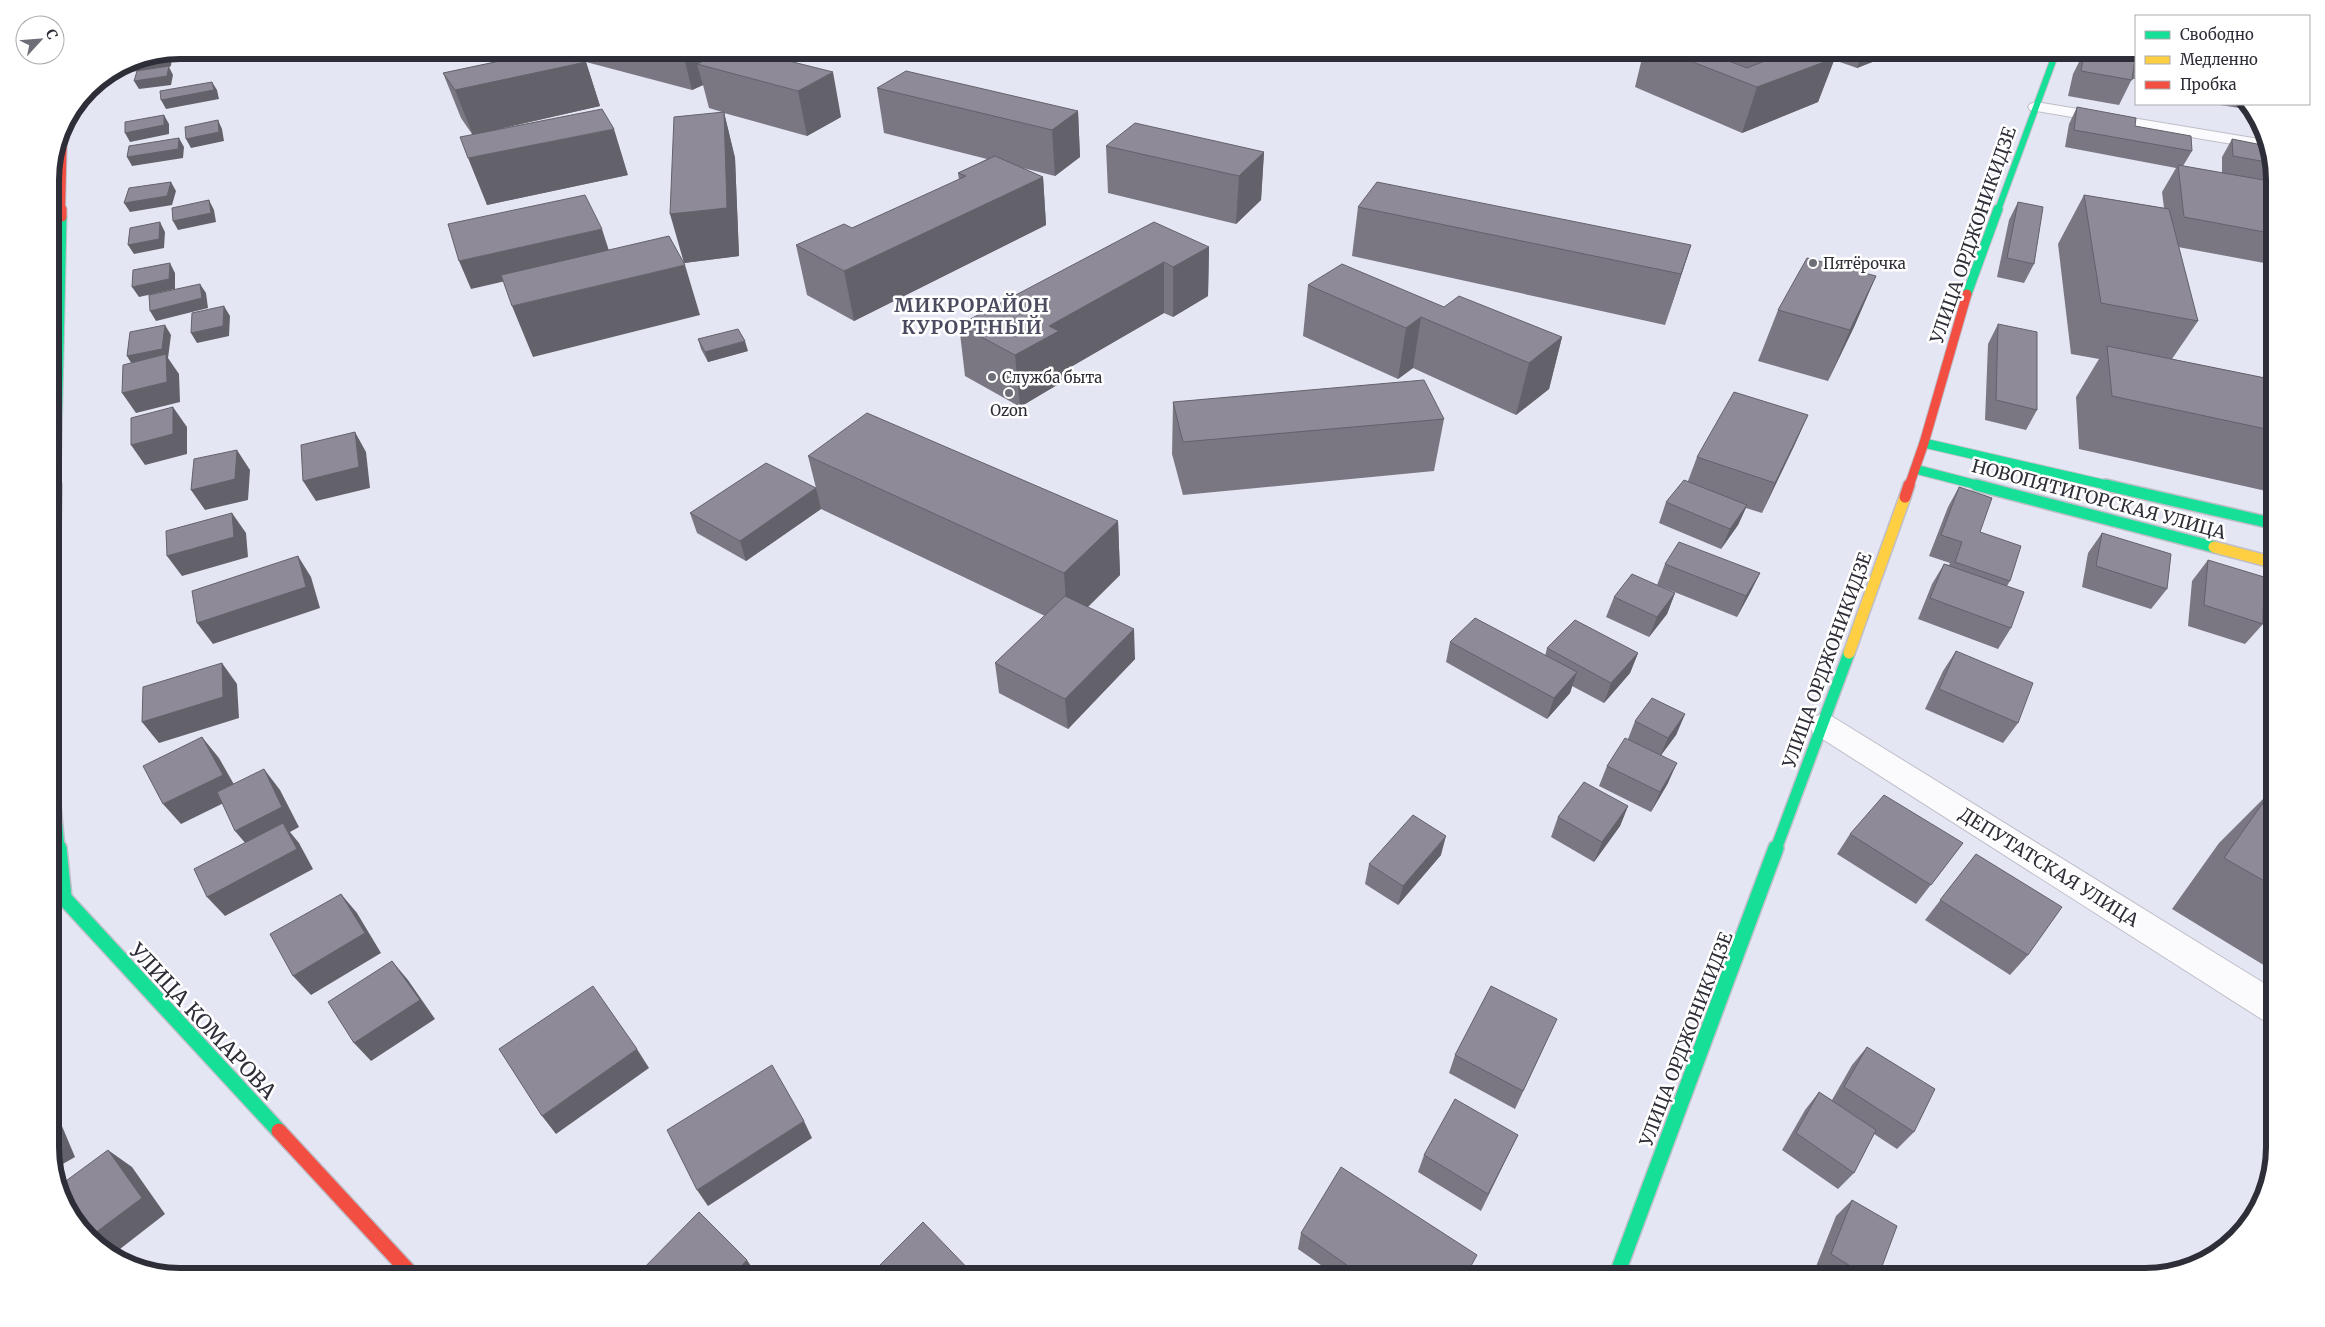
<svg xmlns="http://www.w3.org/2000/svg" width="2325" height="1327" font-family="Merriweather,serif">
  <rect width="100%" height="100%" fill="#e5e6f3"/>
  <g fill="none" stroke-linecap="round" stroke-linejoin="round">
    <g stroke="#bebec9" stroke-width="2">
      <path id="street" d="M2036,102L2265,140L2268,150L2030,110L2028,107L2030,104Z
        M1823,714L1833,717L2275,990V1025L2263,1020L1813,733L1809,725L1813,717Z"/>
    </g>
    <g stroke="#bebec9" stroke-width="8">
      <path id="fast-far3" d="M1998,210L2057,50"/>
    </g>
    <g stroke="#bebec9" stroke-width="11">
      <path id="fast-far2" d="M1967,294L1998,209
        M1924,443L2111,486
        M1915,469L1981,486
        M56,486L62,217"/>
    </g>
    <g stroke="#bebec9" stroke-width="14">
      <path id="fast-far1" d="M1976,485L2214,547
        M2106,485L2275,524
        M54,567L56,485
        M50,751L59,849
        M1776,849L1849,653"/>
    </g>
    <g stroke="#bebec9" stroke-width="18">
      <path id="fast" d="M59,848L64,898L279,1131
        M1616,1277L1776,848"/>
    </g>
    <g stroke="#bebec9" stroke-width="14">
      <path id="slow" d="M2214,547L2275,563
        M1849,653L1905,497
        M50,731L54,567"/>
    </g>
    <g stroke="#bebec9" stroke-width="8">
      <path id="jam-far3" d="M62,210L64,132L67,119"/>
    </g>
    <g stroke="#bebec9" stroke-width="11">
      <path id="jam-far2" d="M62,217V209
        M1909,486L1924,443L1967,294"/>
    </g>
    <g stroke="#bebec9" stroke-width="14">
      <path id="jam-far1" d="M1905,497L1909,485"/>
    </g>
    <g stroke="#bebec9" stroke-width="18">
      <path id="jam" d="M279,1131L414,1277"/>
    </g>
    <use href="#street" fill="#fbfbfd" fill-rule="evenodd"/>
    <use href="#fast-far3" stroke="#16e098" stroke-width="6"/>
    <use href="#fast-far2" stroke="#16e098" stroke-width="9"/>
    <use href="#fast-far1" stroke="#16e098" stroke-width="11"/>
    <use href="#fast" stroke="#16e098" stroke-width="15"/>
    <use href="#slow" stroke="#ffcf43" stroke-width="11"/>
    <use href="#jam-far3" stroke="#f24e42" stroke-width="6"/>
    <use href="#jam-far2" stroke="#f24e42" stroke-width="9"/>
    <use href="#jam-far1" stroke="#f24e42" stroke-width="11"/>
    <use href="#jam" stroke="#f24e42" stroke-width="15"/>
  </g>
  <path fill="#7a7783" d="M545,50H723V52L745,50L841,117L807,136L724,113L735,158L739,256L684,263L722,112L709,108L703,85L692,90L586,62L600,106L503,128L628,175L487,205L472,134L461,118L443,73L546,51Z
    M1644,50H1883L1880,59L1857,68L1834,60L1818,102L1742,133L1635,87Z
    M2085,50L2119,56L2123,50H2136V79H2132L2119,105L2068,96L2073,74Z
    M877,88L1078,111L1080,157L1055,176L1023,168L1043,177L1046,225L854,321L807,295L796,245L852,228L959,180L958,173L987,159L884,133Z
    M2220,104H2247L2253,110L2220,105Z
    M2077,107L2135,126L2192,151L2183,166L2222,173V157L2232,139L2267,146L2275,172V265L2178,247L2198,321L2172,359L2275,380V493L2079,449L2076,397L2099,359L2071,354L2058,244L2084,195L2164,208L2162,192L2176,168L2065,147L2069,124Z
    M1106,146L1264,152L1261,200L1236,224L1108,193Z
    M2018,202L2034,264L2024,283L1997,277L2009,220Z
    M1358,207L1691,245L1665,325L1352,256Z
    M1209,247L1208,296L1173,317L1164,313L1062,372V382L1020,407L965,376L959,325Z
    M1876,276L1854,327L1828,381L1758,361L1778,310Z
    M1308,285L1444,307L1562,337L1549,389L1516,415L1413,368L1398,379L1303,336Z
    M1998,324L2037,410L2026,430L1985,420L1988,344Z
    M698,339L748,351L708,362L701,349Z
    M1173,402L1444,419L1434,471L1183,495L1172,454Z
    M1808,415L1795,444L1762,513L1746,508L1738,525L1721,549L1659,523L1666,502L1688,481L1697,457Z
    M808,456L1118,521L1120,575L1087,607L1135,659L1068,729L999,693L995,663L1045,616L821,509L746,561L697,533L690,513L816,488Z
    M1959,487L1980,532L2010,581L2007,586L2011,628L1998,649L1918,619L1932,584L1944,564L1949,565L1950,563L1929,556L1948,507Z
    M2102,533L2167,589L2151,609L2082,587L2088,553Z
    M2208,560L2263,624L2245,644L2188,626L2192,581Z
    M1665,564L1760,573L1750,593L1737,617L1657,585Z
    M1675,593L1667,614L1649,637L1606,617L1614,597Z
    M1450,642L1545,656L1547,648L1638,653L1630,673L1604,703L1572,686L1570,693L1547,719L1446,662Z
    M1956,651L2018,723L2003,743L1925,709L1943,671Z
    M1685,714L1676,735L1661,755L1668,783L1651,812L1599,786L1607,766L1628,739L1635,721Z
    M2272,790L2275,792V972L2172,909L2219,843Z
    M1628,806L1620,826L1594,862L1551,837L1558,817Z
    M1850,834L1963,843L1916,904L1837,854Z
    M1976,854L2028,955L2010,975L1925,920Z
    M1441,855L1398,905L1365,884L1369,864Z
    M1548,1038L1515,1109L1449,1073L1455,1055Z
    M1867,1047L1914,1132L1897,1149L1874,1134L1854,1173L1838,1189L1782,1150L1805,1110L1819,1092L1832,1100L1852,1065Z
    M1518,1135L1481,1211L1418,1172L1424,1155Z
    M1852,1200L1878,1277H1827L1815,1269L1836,1216Z
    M1301,1233L1466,1277H1338L1298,1249Z
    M1757,1266L1776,1277H1746Z"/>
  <path fill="#63616a" d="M189,50H224L191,55Z
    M682,50H723L728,72L697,64L703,85L692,90Z
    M1697,50H1727L1720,73Z
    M1863,50H1883L1880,59L1857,68Z
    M170,52L172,56L171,66L169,67L173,75L171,85L139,89L134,81L169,67L130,72L126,64Z
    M1835,58L1818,102L1742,133L1757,87Z
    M586,62L600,106L473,135L455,90Z
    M833,72L841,117L807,136L798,91Z
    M212,82L217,90L219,99L166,109L161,100Z
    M1078,111L1080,157L1055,176L1052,130Z
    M724,112L735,158L739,256L684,263L670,214Z
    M164,115L169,124V134L130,142L125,133Z
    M218,120L222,129L224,141L191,148L186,139Z
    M614,129L628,175L487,205L468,158Z
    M179,138L184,147L183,158L132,166L127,157Z
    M1264,152L1261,200L1236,224L1239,176Z
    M1043,177L1046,225L854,321L844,271Z
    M171,182L176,191L172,205L130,212L124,203Z
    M209,200L214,210L216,222L178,230L173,221Z
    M160,222L165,232L164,248L134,254L128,245Z
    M602,229L611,257L471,289L459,261Z
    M1691,245L1675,295L1665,325L1681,274Z
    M1209,247L1208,296L1173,317V267Z
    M1164,262V313L1062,372V382L1020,407L1015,355L1049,326Z
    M170,263L175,273V289L139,297L132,287Z
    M685,265L700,315L533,357L512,306Z
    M1876,276L1854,327L1828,381L1850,330Z
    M200,284L206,293L208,308L156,321L150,311Z
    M224,306L230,316L229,336L197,343L191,333Z
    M1421,317L1413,368L1398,379L1406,328Z
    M165,325L171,335L168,358L179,374L180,402L136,413L122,393L133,366L127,356Z
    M1562,337L1549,389L1516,415L1529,363Z
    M745,341L748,351L708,362L705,352Z
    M173,407L187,427V454L145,465L131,445Z
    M1808,415L1795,444L1762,513L1775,483Z
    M355,432L366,452L370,488L316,501L303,481Z
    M237,450L250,470L248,500L205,510L191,490Z
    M816,488L821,509L746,561L740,541Z
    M1747,505L1738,525L1721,549L1730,529Z
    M232,513L246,533L248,557L182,576L167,556Z
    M1118,521L1120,575L1068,627L1064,573Z
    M298,556L311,577L320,608L213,644L197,623Z
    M1760,573L1750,593L1737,617L1746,596Z
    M1675,593L1667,614L1649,637L1657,617Z
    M1134,629L1135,659L1068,729L1065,699Z
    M1638,653L1630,673L1604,703L1611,683Z
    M222,663L237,684L239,718L159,743L142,722Z
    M1577,672L1570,693L1547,719L1554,698Z
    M1685,714L1676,735L1659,758L1668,738Z
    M202,737L219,758L240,795L181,824L163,804Z
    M1677,763L1668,783L1651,812L1660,792Z
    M264,769L280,790L299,827L290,832L299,843L313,869L225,916L207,897L252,851L235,831Z
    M1628,806L1620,826L1594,862L1602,842Z
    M1446,836L1441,855L1398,905L1403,886Z
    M341,894L357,913L381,953L311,995L293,976Z
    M392,961L408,980L435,1019L371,1061L354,1043Z
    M637,1049L649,1068L556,1134L542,1116Z
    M50,1104L54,1107L75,1157L54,1169L50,1156Z
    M804,1121L812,1138L708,1206L697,1190Z
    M108,1150L132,1167L165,1214L111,1256L91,1236Z
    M747,1260L757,1275L756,1277H731Z"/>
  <path fill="#8e8a98" stroke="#63616a" d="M552,50H575L586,62L455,90L443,73Z
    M727,50H745L833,72L798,91L697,64Z
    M1662,50H1700L1747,68L1782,54L1770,50H1812L1835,58L1757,87Z
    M2085,50L2135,58L2132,80L2081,71Z
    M2125,50H2136V61H2134L2135,58L2125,57Z
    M167,53V58L126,64V63L130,60Z
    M169,66L167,76L134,81L137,71Z
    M906,71L1078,111L1052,130L877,88Z
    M212,82L214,90L161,100L160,91Z
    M2077,107L2136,118L2135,126L2191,136L2192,151L2074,130Z
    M602,109L614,129L468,158L460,137Z
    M724,112L727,208L670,214L674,117Z
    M164,115V125L125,133V122Z
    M218,120L219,132L186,139L185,127Z
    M1135,123L1264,152L1239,176L1106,146Z
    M179,138L178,149L127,157L129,146Z
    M2232,139L2267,146L2272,163L2233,156Z
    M995,156L1043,177L844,271L796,245L844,224L852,228L966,176L958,173Z
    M2178,165L2275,182V234L2184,217Z
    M171,182L167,196L124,203L129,188Z
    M1377,182L1691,245L1681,274L1358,207Z
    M585,195L602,229L459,261L448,224Z
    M2084,195L2169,209L2198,321L2101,303Z
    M209,200L211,213L173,221L172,208Z
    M2018,202L2043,207L2034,264L2007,258Z
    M160,222L159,239L128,245L130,228Z
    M1154,222L1209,247L1173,267L1164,262L1049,326L1059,331L1015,355L959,325Z
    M669,236L685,265L512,306L501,275Z
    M1807,258L1876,276L1850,330L1778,310Z
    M170,263L169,279L132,287L133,270Z
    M1342,264L1444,307L1459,296L1562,337L1529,363L1421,317L1406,328L1308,285Z
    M200,284L202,298L150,311L149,295Z
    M224,306L223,326L191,333L192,313Z
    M1998,324L2037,332V410L1996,400Z
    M165,325L162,349L127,356L130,332Z
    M738,329L745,341L705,352L698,339Z
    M2107,346L2275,380V431L2112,396Z
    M166,354L167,382L122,393L123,365Z
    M1424,380L1444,419L1183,442L1173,402Z
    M1734,392L1808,415L1775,483L1697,457Z
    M173,407V434L131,445V418Z
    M867,413L1118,521L1064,573L808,456Z
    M355,432L359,467L303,481L301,445Z
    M237,450L235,479L191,490L194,459Z
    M766,463L816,488L740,541L690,513Z
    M1684,480L1747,505L1730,529L1666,502Z
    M1959,487L1992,498L1980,532L2021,546L2010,581L1955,562L1962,542L1941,535Z
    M232,513L234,537L167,556L166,531Z
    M2102,533L2171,554L2167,589L2096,566Z
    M1679,542L1760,573L1746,596L1665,564Z
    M298,556L306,587L197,623L192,591Z
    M2208,560L2264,577L2263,624L2204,605Z
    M1944,564L2024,592L2011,628L1930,598Z
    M1632,574L1675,593L1657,617L1614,597Z
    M1065,596L1134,629L1065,699L995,663Z
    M1475,618L1577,672L1554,698L1450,642Z
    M1575,620L1638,653L1611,683L1547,648Z
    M1956,651L2033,683L2018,723L1939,689Z
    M222,663L223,697L142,722L143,687Z
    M1652,698L1685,714L1668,738L1635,721Z
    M202,737L223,775L163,804L143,766Z
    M1625,738L1677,763L1660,792L1607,766Z
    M264,769L282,807L235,831L217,792Z
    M1584,782L1628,806L1602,842L1558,817Z
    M2272,790L2275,792V887L2224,858Z
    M1884,795L1963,843L1931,885L1850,834Z
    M1413,815L1446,836L1403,886L1369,864Z
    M283,823L297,849L207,897L194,869Z
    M1976,854L2062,907L2028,955L1940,900Z
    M341,894L365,933L293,976L270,934Z
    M392,961L420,1000L354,1043L328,1002Z
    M593,986L637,1049L542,1116L499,1049Z
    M1491,986L1557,1019L1523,1091L1455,1055Z
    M1867,1047L1935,1089L1914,1132L1844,1087Z
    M772,1065L804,1121L697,1190L667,1130Z
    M1819,1092L1876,1130L1854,1173L1796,1133Z
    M1455,1099L1518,1135L1488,1194L1424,1155Z
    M108,1150L142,1198L91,1236L68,1212L59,1186Z
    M1341,1167L1477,1255L1465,1277H1364L1301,1233Z
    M1852,1200L1897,1226L1878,1277H1868L1831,1254Z
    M699,1212L747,1260L731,1277H635Z
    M923,1222L976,1277H868Z
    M1757,1266L1776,1277H1753Z
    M775,1273L778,1277H771Z"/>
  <g fill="#6e6e79" stroke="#fff" stroke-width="2">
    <circle cx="1813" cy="263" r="5"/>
    <circle cx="992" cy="377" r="5"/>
    <circle cx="1009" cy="393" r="5"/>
  </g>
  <g text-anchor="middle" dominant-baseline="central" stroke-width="5" stroke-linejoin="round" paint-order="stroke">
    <g font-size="15" fill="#2e2e38" stroke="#fff" text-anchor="start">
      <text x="1823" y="263">Пятёрочка</text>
      <text x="1002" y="377">Служба быта</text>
      <text x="1009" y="410" text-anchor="middle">Ozon</text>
    </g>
    <g font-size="18" fill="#2e2e38" stroke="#fff">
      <text transform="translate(1973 235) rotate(-71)">УЛИЦА ОРДЖОНИКИДЗЕ</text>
      <text transform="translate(2099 499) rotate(15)">НОВОПЯТИГОРСКАЯ УЛИЦА</text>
      <text transform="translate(1827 660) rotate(-70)">УЛИЦА ОРДЖОНИКИДЗЕ</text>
      <text transform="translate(2049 867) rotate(32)">ДЕПУТАТСКАЯ УЛИЦА</text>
      <text transform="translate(1686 1039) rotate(-69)">УЛИЦА ОРДЖОНИКИДЗЕ</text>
    </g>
    <g font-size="19" font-weight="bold" letter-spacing="1" fill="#4b4b60" stroke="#fff">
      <text x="972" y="305">МИКРОРАЙОН<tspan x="972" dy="22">КУРОРТНЫЙ</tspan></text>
    </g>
    <g font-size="21" fill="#2e2e38" stroke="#fff">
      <text transform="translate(203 1021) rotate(47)">УЛИЦА КОМАРОВА</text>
    </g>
  </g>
  <path d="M0 0H2325V1327H0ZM180 59H2145A121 121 0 0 1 2266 180V1147A121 121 0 0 1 2145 1268H180A121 121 0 0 1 59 1147V180A121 121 0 0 1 180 59Z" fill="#fff" fill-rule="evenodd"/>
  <path fill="none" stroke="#2e2e38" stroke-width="6" d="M180 59H2145A121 121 0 0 1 2266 180V1147A121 121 0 0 1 2145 1268H180A121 121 0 0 1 59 1147V180A121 121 0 0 1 180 59Z"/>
  <rect x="2135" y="15" width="175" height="90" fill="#ffffff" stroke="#ababaf"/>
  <rect x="2145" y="31" width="25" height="8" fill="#16e098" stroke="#ababaf"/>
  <text x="2180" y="40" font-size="15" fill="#2e2e38">Свободно</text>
  <rect x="2145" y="56" width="25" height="8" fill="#ffcf43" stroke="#ababaf"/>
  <text x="2180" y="65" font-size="15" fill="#2e2e38">Медленно</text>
  <rect x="2145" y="81" width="25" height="8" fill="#f24e42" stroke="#ababaf"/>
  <text x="2180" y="90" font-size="15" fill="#2e2e38">Пробка</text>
  <g transform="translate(40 40) rotate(64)"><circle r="24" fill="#ffffff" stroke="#ababaf"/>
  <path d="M0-4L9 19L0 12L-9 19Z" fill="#6e6e79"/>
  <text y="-8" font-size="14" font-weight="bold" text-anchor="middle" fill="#2e2e38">С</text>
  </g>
</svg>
